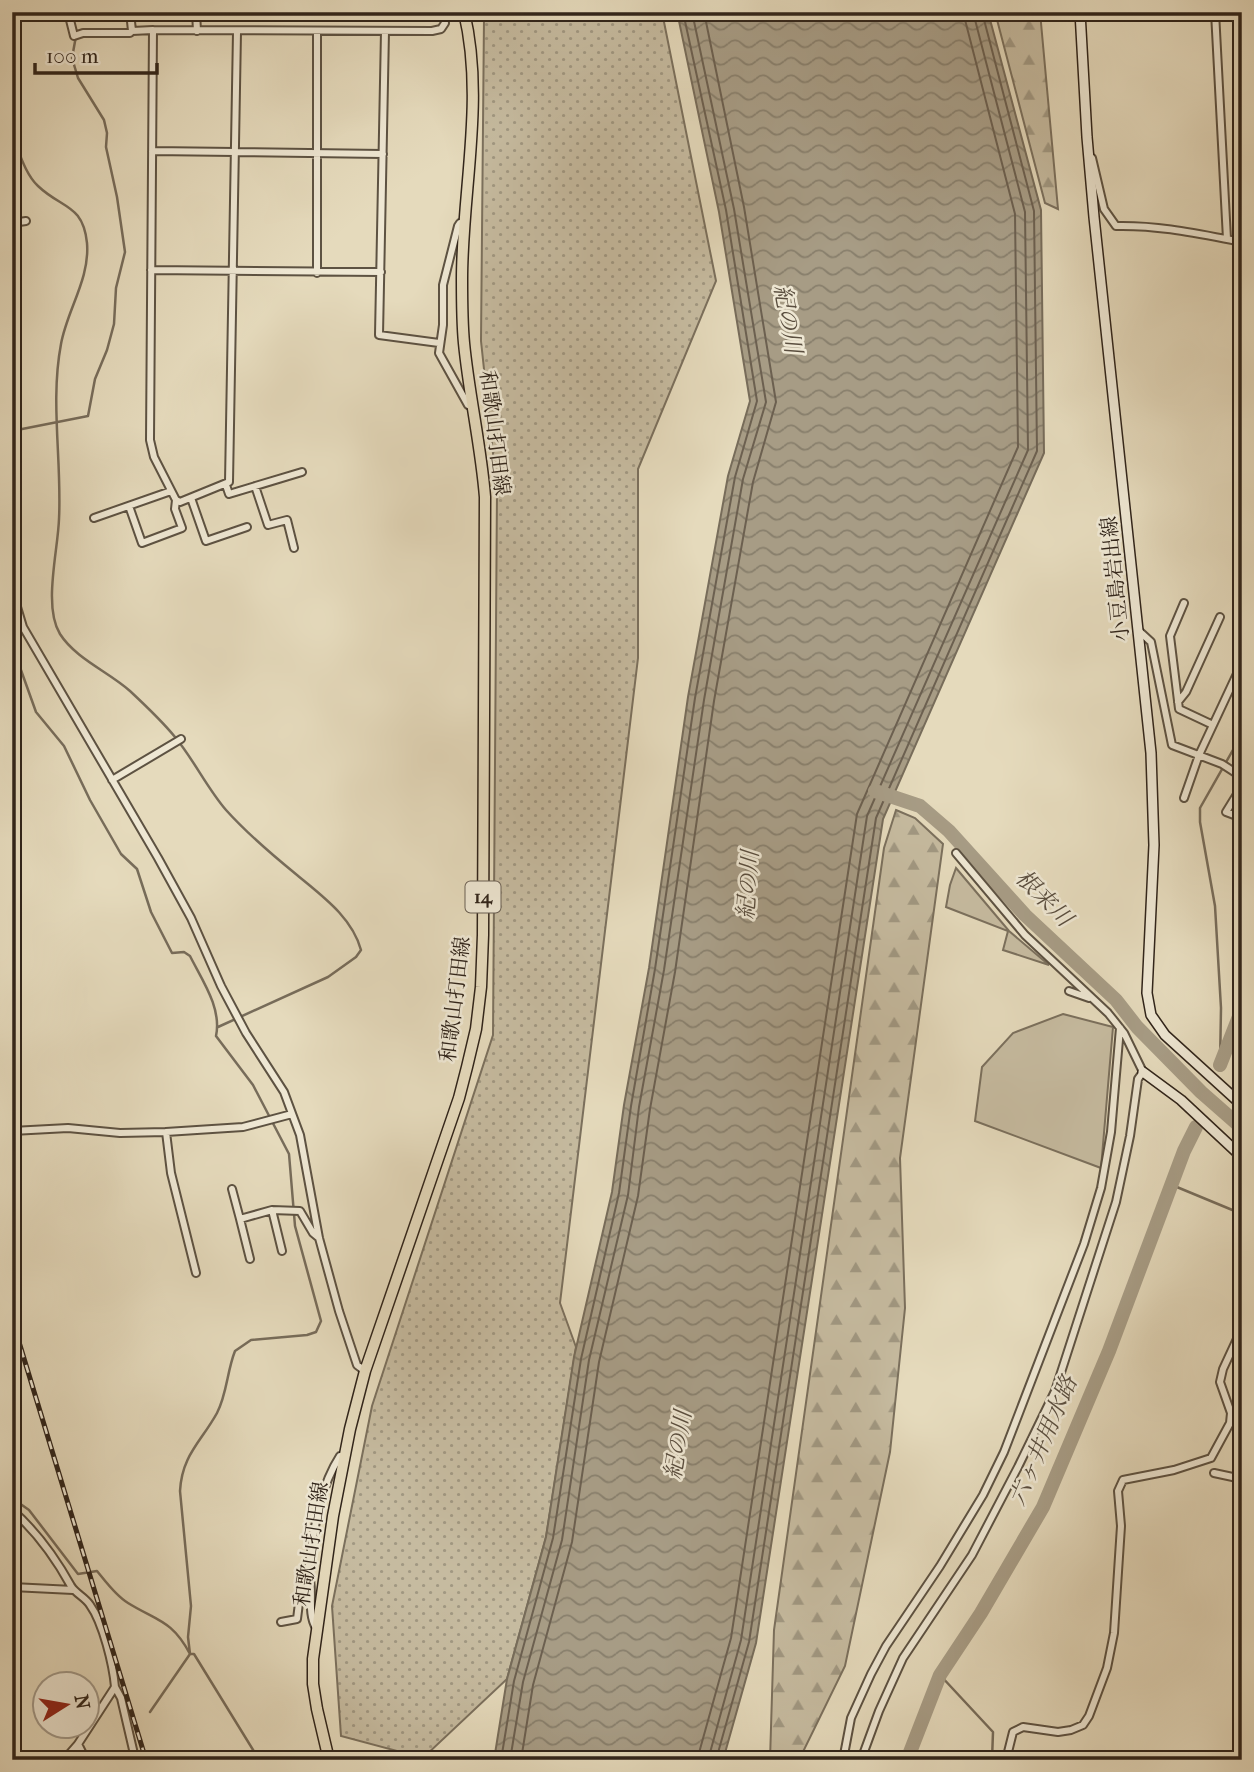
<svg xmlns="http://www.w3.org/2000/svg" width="1254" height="1772" font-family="'IM FELL French Canon','Noto Serif JP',serif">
  <defs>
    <pattern id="grass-dots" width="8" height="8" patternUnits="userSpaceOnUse" patternTransform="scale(1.75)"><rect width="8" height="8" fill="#c6bba0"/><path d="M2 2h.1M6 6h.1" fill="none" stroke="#a19882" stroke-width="1.8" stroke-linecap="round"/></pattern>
    <pattern id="forest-firs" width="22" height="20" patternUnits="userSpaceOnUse" patternTransform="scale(1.75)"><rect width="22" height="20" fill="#c6bba0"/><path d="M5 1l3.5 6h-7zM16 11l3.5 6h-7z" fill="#a19882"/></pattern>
    <pattern id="water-waves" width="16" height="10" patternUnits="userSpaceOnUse" patternTransform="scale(1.75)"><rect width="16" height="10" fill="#a79c85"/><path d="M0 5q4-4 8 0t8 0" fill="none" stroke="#887f6c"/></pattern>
  </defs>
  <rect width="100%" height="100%" fill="#e5dabc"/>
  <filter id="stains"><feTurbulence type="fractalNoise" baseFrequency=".00286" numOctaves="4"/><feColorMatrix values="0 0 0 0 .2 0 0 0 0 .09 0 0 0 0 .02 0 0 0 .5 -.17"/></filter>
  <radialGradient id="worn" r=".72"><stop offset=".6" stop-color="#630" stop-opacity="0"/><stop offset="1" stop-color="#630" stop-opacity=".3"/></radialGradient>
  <path fill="url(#grass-dots)" stroke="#7b705d" stroke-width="2" d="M482,12H662L716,281L638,469V658L560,1303L576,1347L546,1537L507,1679L423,1758L341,1736L332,1606L372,1406L493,1035L497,491L481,341L484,18Z"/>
  <path fill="url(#forest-firs)" stroke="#7b705d" stroke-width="2" d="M995,12H1040L1058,209L1045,203Z
    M896,810L915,818L943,844L900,1158L905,1308L890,1452L845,1666L799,1760H770L774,1630L884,848Z"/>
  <path fill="#c6bba0" stroke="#7b705d" stroke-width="2" d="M956,868L1009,931L1049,965L1003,950L1008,931L946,907L950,885Z
    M1063,1014L1113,1027L1101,1168L975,1121L982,1067L1013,1033Z"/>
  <path fill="url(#water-waves)" stroke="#776c5a" stroke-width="2" d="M675,12H988L1041,210L1044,453L883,819L756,1643L723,1760H494L507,1679L546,1537L574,1357L612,1192L624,1105L649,968L688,697L728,476L750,401L719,212L679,21Z"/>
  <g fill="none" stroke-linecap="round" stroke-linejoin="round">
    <path stroke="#6c6050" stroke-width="2" d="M501,1760L514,1681L553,1538L581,1359L619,1193L631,1106L655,969L695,698L735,477L757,401L726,210L683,12
      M510,1760L523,1682L562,1540L589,1360L628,1195L639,1107L664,970L704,700L743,479L766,402L734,209L692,12
      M521,1760L533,1685L572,1542L599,1362L638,1196L650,1109L675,972L714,701L753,482L776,402L744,207L704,12
      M697,1760L731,1638L857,814L1018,447L1015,214L963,12
      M708,1760L741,1640L867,816L1028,450L1025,212L973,12
      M716,1760L749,1642L876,818L1037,451L1034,211L982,12"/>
    <path stroke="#776c5a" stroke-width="2.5" d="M12,135C19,151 25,174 38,186C62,209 83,204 87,243C90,279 67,310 61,344C50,402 62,461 59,519C58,551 43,606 60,634C76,659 109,672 130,691C145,705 162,721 175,737C194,760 207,788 226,810C244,830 276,858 297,875C322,896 352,917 361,950L356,957L328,977L218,1027
      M12,431L88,416L95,379L107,350L114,324L116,288L125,252L117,197L106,147L107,133L104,120L78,78L72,58L76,36
      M12,645L36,712L64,746L90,800L121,854L137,869L151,912L172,953L184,952L190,956C202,980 222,1008 216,1036L253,1085L289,1154L295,1226L321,1321L316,1332L307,1335L251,1340L235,1351C227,1371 227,1394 217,1413C201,1442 182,1455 180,1491L191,1606L188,1637L190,1654L150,1712
      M1220,1065L1221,1008L1215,906L1200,822V808L1242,734
      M1172,1185L1242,1214
      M12,1498L29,1510L78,1574L97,1571C106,1582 116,1596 128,1603C157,1621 172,1620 190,1654H194L255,1753
      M940,1675L993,1732L992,1760"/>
    <path stroke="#a79c85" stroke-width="14" d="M875,791L920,806L949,831L1025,915L1116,1000L1137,1027L1201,1092L1242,1128
      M1220,1065L1242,1009
      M907,1760L940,1675L981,1613L1043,1507L1109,1351L1184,1151L1196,1127"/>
    <g stroke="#5d5242" stroke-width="10">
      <path id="street" d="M68,12L74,36L83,33H130L132,31L153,30
        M130,12L132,31
        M196,12L197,31
        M1215,12L1227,239
        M385,31L379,335L439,343
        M152,151L383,154
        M1092,158L1104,209L1116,226C1160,225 1199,234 1242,242
        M12,223L26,221
        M465,223H460L458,226L443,285V325L439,353L468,405L473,407
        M151,270L381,272
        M317,273V32
        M226,485L229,494L302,472
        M255,486L268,525L287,520L294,548
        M191,498L206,541L247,527
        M176,500L180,502L229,482L237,32
        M129,506L142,543L182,528L175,509L176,500L154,457L150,440L153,30L432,31L441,29L445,23L443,12
        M94,518L171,491
        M12,570L17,607L23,627L158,858L191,918L221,986L246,1033L284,1092L300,1135L319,1238L339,1311L357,1365L365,1371
        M1184,603L1170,636L1179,709L1213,725
        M1138,630L1151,642L1172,745L1222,764L1242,777
        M1178,702L1186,692L1220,617
        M112,780L181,739
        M1242,786L1226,812L1242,818
        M1184,798L1199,755L1242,663
        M1069,991L1089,998
        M12,1131L68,1128L120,1133L166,1132L243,1127L292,1114
        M166,1132L171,1173L196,1273
        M232,1189L240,1219
        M282,1251L272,1210L300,1211L313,1233L319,1238
        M250,1259L240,1219L272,1210
        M1214,1473L1242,1479
        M12,1510C37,1532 55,1557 71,1586C76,1594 85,1597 90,1605C103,1623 113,1665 115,1687
        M308,1571C314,1532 318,1490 340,1456H344
        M12,1587L73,1590
        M281,1622L297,1619L301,1587L308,1571C315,1589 306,1611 316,1628
        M1241,1658L1242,1659
        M78,1744L86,1760
        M64,1760L78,1744L115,1687L121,1698L134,1754L118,1760
        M843,1760L851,1718L871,1674L886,1646L940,1566L983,1495L1004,1452L1084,1244L1101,1188L1111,1132L1120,1028
        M861,1760L879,1711L903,1658L972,1555L1018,1467L1055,1391L1116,1202L1130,1136L1138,1079L1143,1072L1124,1033L1108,1013L1025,935L956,853
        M1006,1760L1013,1732L1023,1727L1058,1732L1071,1730L1083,1725L1089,1716L1107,1668L1114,1633L1121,1526L1118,1491L1123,1480L1174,1470L1211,1458L1230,1423L1231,1413L1220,1382L1223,1369L1242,1328"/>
    </g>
    <g stroke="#30241a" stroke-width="12">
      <path id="secondary" d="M1080,12L1087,137L1094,217L1151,753L1154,845L1147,993L1151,1015L1165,1035L1242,1105
        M1143,1072L1181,1100L1242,1157"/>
    </g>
    <g stroke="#30241a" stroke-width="13">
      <path id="primary" d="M329,1760L317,1709L313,1684V1659L333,1516L350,1429L365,1371L459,1098L467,1067L476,1029L481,987L483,935L485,497C481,446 469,395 464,343C462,322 462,300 462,279C462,191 485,99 464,12"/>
    </g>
    <use href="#street" stroke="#eee7d3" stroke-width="6"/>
    <use href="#secondary" stroke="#eee7d3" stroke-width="9"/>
    <use href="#primary" stroke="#e5dabc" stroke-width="10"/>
    <g stroke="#30241a" stroke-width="5">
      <path id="rail" d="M12,1319L146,1760"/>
    </g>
    <use href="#rail" stroke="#eee7d3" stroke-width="2.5" stroke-dasharray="8" stroke-linecap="butt"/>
  </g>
  <g text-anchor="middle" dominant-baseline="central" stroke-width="5" stroke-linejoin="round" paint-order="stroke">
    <rect fill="#eee7d3" stroke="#695e52" stroke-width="2" x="465.5" y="881.5" width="35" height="31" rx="5"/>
    <g font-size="19" font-weight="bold" fill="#30241a">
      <text x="483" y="897">14</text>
    </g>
    <g font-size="21" fill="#30241a" stroke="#eee7d3">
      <text transform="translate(495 433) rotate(83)">和歌山打田線</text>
      <text transform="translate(1115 579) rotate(-96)">小豆島岩出線</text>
      <text transform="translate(455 999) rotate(-83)">和歌山打田線</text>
      <text transform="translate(311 1544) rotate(-81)">和歌山打田線</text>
    </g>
    <g font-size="23" font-style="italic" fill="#5a4e3f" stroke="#eee7d3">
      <text transform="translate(788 319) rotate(80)">紀の川</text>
      <text transform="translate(748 885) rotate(-86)">紀の川</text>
      <text transform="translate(1044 898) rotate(45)">根来川</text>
      <text transform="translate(1043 1441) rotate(-67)">六ヶ井用水路</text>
      <text transform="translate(678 1445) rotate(-81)">紀の川</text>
    </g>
  </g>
  <rect width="1254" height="1772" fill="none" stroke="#e5dabc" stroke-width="42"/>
  <rect x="14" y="14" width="1226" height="1744" fill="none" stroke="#30241a" stroke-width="3.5"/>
  <rect x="21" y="21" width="1212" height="1730" fill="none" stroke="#30241a" stroke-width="2"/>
  <g transform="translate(66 1705) rotate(79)"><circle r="33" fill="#eee7d3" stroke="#a29989" stroke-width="2"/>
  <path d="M0-5L12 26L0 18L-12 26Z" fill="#8f2418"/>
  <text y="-10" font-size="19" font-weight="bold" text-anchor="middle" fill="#30241a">N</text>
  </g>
  <path d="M35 63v10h122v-10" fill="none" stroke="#30241a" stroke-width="3.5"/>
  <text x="46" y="63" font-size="21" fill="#30241a" stroke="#eee7d3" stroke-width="5" paint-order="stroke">100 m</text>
  <rect width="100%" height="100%" filter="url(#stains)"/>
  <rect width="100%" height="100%" fill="url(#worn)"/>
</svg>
